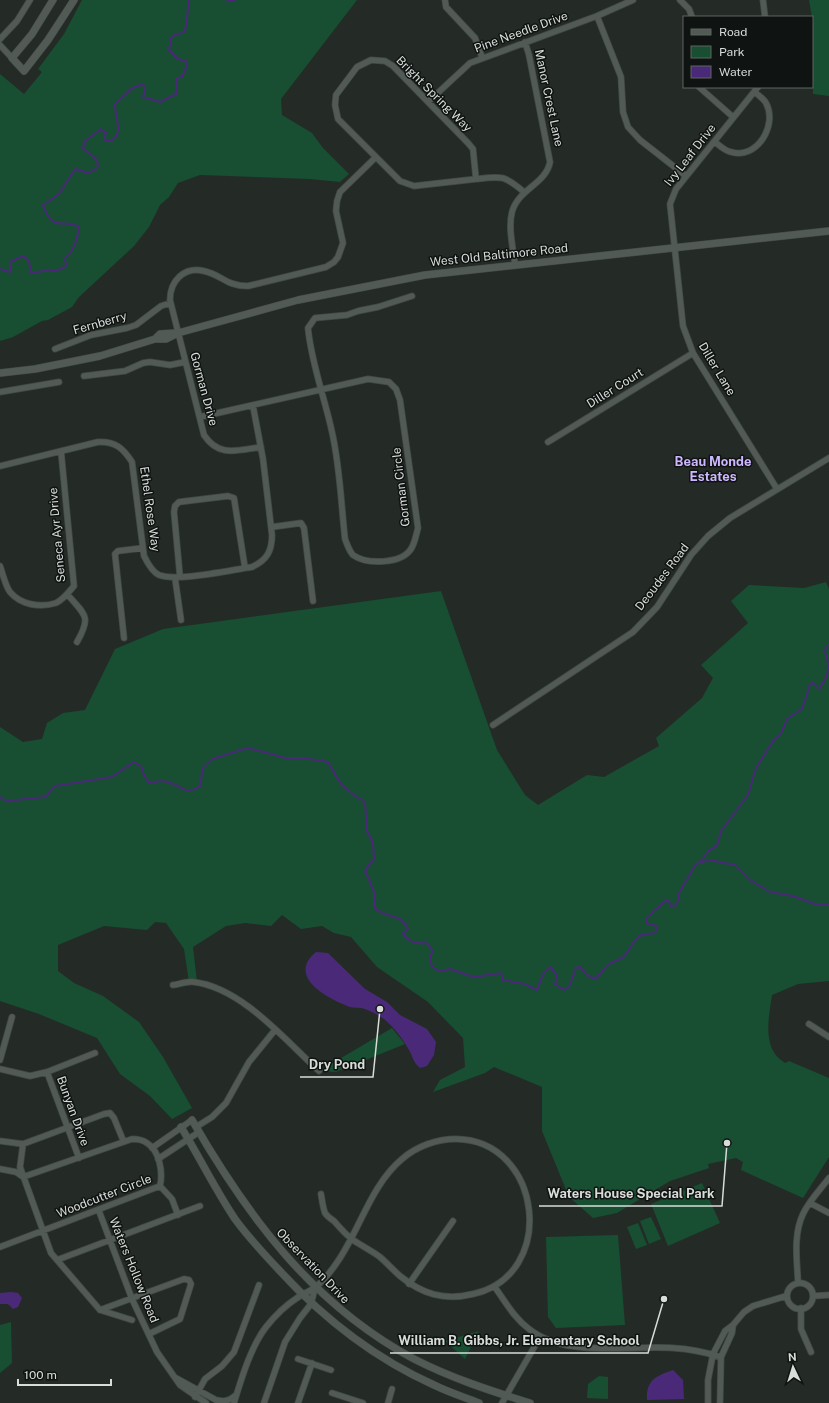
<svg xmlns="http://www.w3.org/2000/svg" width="829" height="1403" font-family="'Public Sans',sans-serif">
  <rect width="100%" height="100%" fill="#242b26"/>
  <path fill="#184e32" d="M82,0H357L281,99L282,115L312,133L323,148L349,174L340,182L310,179L200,175L178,183L169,197L160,205L149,227L134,246L79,297L72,307L48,320L42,321L13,337L0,341V74L24,94L42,72L38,69L64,34Z
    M809,0H829V96L813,94L812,17Z
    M826,582L829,589V981L798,984L772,995C769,1017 761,1049 785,1063L789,1061L829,1078V1157L803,1198L741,1170L743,1162L736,1158L708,1164L709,1168L670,1181L617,1213L593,1218L569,1197L542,1131V1087L494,1067L485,1073L433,1092L440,1080L465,1067L463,1038L428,1002L377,967L351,937L334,933L322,926L301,929L282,915L271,926L245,923L226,926L193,947L197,982H189L184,949L166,923L155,922L147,930L104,926L58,945V971L74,983L103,996L139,1022L163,1057L192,1108L172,1119L150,1096L120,1074L97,1038L39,1014L0,1001V727L23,742L42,739L47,723L63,713L85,710L115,649L163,629L441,591L497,750L525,795L538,805L587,775L604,777L659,746L656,738L702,698L713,678L701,665L748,623L731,601L749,585L804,588Z
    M392,1028L405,1044L336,1072L319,1071Z
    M702,1183L720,1223L668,1246L651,1204Z
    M651,1217L661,1239L649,1244L640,1221Z
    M638,1223L647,1245L636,1249L627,1227Z
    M618,1235L625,1325L556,1328L548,1317L546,1237Z
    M11,1322L12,1363L0,1373V1325Z
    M479,1331L465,1359L445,1341Z
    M599,1376L608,1377V1399L587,1398L588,1384Z"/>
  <path fill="#4a2a78" d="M316,952L328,953L365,989L387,1002L400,1015L427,1029L436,1042L434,1055L427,1066L420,1068C413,1062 413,1057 409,1050C403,1039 393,1026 384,1019C378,1015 371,1011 365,1009C360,1007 355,1008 350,1007C328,999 286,977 316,952Z
    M11,1292L18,1293L22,1298L18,1307L13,1309L8,1304H0V1293Z
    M673,1370L683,1380L684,1399L647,1400C646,1379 657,1376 673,1370Z"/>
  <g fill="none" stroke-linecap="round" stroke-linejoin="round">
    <path stroke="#4a2a78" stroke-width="2" d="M227,0H234
      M0,269L10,272V262L23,256L29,261L31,273L50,270L56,271L66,266L65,258C75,250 77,240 79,227C64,217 54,235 43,205L59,194L75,169L89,173L98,167L97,160L83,148L85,141L101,129L106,133L104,140L111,141C124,133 115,118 115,104L132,88L143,84L145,90L143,97L160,102L176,94L177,78L182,77L187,66L186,61L178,59L169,50L171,38L176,34L183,33L186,27L189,0
      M0,797L6,801L45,797L55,786L112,777L134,762L141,766L144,775L149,783C155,782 163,780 168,782C182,786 185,796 200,786L203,768L212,759L248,748L286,758H304L328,762C342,787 341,787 365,802L367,831L373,843L374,859L365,870L374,892V907C383,918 402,913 408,929L403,933C409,943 417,944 427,943L433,952L430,956L431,964L435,969L441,971L450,969L474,977L501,973L503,980L525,984L537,990C541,981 542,971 551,967L557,976L555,984L564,990L569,987L576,968L580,967L587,975L595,979L609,964L624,957L636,939L641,935L654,933L657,930L656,926L646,923L647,918L665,901H669L671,906L677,905L679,893L696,864L709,860L735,865L750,880L770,892L793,896L818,905H829
      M700,862L709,850L717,846L721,831L748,795L756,768L773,741L781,734L787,719L802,709L810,684L813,683L819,689C824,683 829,673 828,665C828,657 821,651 829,644"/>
    <g stroke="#424844" stroke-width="7">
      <path id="minor" d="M445,0L446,7L475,38L482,57
        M680,0L689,9L692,17
        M763,0L765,17
        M597,16L621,77L623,112L628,127L640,140L686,176
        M0,39L17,21L30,0
        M0,45L12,58
        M371,60L385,61L393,66L468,143L473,149L476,179L414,186L400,181L338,119L335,105L336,95L357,67Z
        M699,87L733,117
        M758,87L676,189L670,204L683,326L693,353L777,489
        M428,102L470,63L597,16L633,0
        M715,142C720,146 725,151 731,152C757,160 778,125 766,103C764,99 758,95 755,92
        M476,179C502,176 504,175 524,192
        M515,264C513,248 508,228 512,212C518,189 546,184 550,162L529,55L525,42
        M55,349L91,335L127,328L136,325L161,306L170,303
        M84,376L125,371L143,363L150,362L170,365L185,362
        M0,392L59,382
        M200,417L368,379L389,382L396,389L400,400L418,528C416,535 415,543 411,549C401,564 367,565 353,555C349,551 347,544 345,539C341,503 340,467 332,432C325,399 311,362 308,328L315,318L347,315L358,311L378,307L412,296
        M548,442L693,353
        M261,447C238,450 219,458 204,435L170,300C170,281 184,266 204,271C222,275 226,286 248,286L326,267L334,262L338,257L343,243L336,211L337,201L340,192L376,157
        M0,466L98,442C115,441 123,448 132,462L144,556C147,562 152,572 159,575C177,582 230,570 252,567C267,560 272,551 272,535L263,459L253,406
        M272,527L301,523L304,528L313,601
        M0,566C3,574 5,585 10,592C21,605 40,608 56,603C63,600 69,592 74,586L61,451
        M180,577L174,512L175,506L179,502L228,496L234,498L245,568
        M175,578L181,620
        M67,594C85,615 92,616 77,642
        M124,638L115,554L118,551L143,548
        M493,725L633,632L657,607L691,555L708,536L730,518L829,458
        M173,985C180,984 188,981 194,982C242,988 285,1040 319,1071
        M809,1024L829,1037
        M0,1060L12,1017
        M0,1069L30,1076L47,1072L95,1053
        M47,1072L79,1158
        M196,1127L212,1117L226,1103L249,1062L275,1030
        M0,1141L23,1144L104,1114L110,1113L114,1118L123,1140
        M23,1144L20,1167L51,1253L100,1310L132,1320
        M152,1148L192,1120
        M158,1159L199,1132
        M0,1169L16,1172L23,1177L132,1139C137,1139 143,1140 147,1143C160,1151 163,1173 160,1186L0,1247
        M160,1186L172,1199L178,1215
        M810,1203L829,1213
        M99,1211L132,1299L157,1352L180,1385L206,1403
        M57,1260L200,1206
        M798,1282C797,1260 793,1235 803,1214C809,1201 820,1190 829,1178
        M787 1296a13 13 0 1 1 26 0a13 13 0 1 1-26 0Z
        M409,1284L453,1221
        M494,1286C505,1301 514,1318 529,1329C565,1358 629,1345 673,1348C690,1349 705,1352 721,1357
        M813,1296L829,1295
        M801,1308V1329L811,1352
        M100,1310L184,1279L189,1280L191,1284L180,1319L149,1334
        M298,1359L331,1370
        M176,1378L216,1400C225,1402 229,1401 236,1395
        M332,1393L363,1403
        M195,1397L205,1379L222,1366L234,1352L259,1285
        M234,1403C241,1380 251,1346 266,1327C274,1317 286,1305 297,1298C302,1294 309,1292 314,1288C323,1282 332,1270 338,1261C360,1229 371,1185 402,1159C417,1146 437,1139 456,1139C543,1140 558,1276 473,1294C444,1301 422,1294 400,1276C393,1270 387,1263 380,1257C372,1251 362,1246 353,1240C346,1235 340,1228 334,1221C331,1219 327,1216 325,1213C323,1208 322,1200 321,1194
        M264,1403L285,1342L300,1318L311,1304L315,1288
        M298,1403L312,1363
        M388,1403L392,1389
        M502,1403L540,1337
        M708,1403V1380L713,1354L725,1331L733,1325L744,1312L753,1306L786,1296
        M720,1403L721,1357L732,1333L733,1325"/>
    </g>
    <g stroke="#424844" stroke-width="8">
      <path id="tertiary" d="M53,0L32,34L12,58L24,71L48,40L74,0
        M155,339H166L178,333L298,300L425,275L829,231
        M0,373L35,369L100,356L155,339L160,334L176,333
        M192,1120C248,1217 313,1305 414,1359C451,1378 491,1391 530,1403
        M181,1127C200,1158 215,1189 235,1219C248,1237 263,1253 279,1270C323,1318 374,1358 434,1385C448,1392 464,1397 479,1403"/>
    </g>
    <use href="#minor" stroke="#515a54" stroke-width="5.5"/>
    <use href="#tertiary" stroke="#515a54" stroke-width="7"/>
  </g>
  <g text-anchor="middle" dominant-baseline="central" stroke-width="3" stroke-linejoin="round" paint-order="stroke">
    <g font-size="12" fill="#d8ddda" stroke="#0f1311">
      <text transform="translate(521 32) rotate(-20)">Pine Needle Drive</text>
      <text transform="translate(434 94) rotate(45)">Bright Spring Way</text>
      <text transform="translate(549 98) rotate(78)">Manor Crest Lane</text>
      <text transform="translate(690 155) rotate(-52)">Ivy Leaf Drive</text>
      <text transform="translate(499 255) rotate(-6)">West Old Baltimore Road</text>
      <text transform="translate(100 323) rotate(-16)">Fernberry</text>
      <text transform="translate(717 369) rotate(59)">Diller Lane</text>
      <text transform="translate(615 388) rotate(-32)">Diller Court</text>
      <text transform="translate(204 389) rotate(75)">Gorman Drive</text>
      <text transform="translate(401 487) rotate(-97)">Gorman Circle</text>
      <text transform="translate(150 509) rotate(82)">Ethel Rose Way</text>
      <text transform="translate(57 535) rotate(-95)">Seneca Ayr Drive</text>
      <text transform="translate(662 577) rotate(-53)">Deoudes Road</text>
      <text transform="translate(73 1111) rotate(70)">Bunyan Drive</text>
      <text transform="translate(104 1196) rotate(-21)">Woodcutter Circle</text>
      <text transform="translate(313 1266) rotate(46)">Observation Drive</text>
      <text transform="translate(134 1270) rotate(68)">Waters Hollow Road</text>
    </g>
    <g font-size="13" font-weight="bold" fill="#ceb7fe" stroke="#0f1311">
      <text x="713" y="461">Beau Monde<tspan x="713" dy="15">Estates</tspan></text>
    </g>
  </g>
  <path fill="none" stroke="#d8ddda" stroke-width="1.5" d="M380 1009L373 1077H300M727 1143L722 1206H539M664 1299L648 1353H390"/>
  <g fill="#d8ddda" stroke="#0f1311" stroke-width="1.5">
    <circle cx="380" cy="1009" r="4"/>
    <circle cx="727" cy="1143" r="4"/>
    <circle cx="664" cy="1299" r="4"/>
  </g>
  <g font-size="13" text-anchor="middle" font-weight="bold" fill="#d8ddda" stroke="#0f1311" stroke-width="3" stroke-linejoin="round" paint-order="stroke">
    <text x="337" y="1069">Dry Pond</text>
    <text x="631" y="1198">Waters House Special Park</text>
    <text x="519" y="1345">William B. Gibbs, Jr. Elementary School</text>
  </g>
  <rect x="683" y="16" width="130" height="72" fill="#0f1311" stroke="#5f6461"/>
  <rect x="691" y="29" width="20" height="6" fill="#515a54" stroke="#5f6461"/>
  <text x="719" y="36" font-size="12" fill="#d8ddda">Road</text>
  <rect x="691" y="46" width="20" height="12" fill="#184e32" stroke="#5f6461"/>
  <text x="719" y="56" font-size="12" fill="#d8ddda">Park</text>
  <rect x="691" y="66" width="20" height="12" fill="#4a2a78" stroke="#5f6461"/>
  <text x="719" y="76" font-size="12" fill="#d8ddda">Water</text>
  <g transform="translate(793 1367) rotate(356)" stroke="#0f1311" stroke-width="3" paint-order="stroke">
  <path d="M0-3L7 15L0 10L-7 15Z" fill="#d8ddda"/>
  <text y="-6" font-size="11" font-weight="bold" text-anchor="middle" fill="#d8ddda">N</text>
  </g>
  <path d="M18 1379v6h93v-6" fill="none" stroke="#d8ddda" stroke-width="2"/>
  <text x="24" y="1379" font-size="12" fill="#d8ddda" stroke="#0f1311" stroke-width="3" paint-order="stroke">100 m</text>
</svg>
